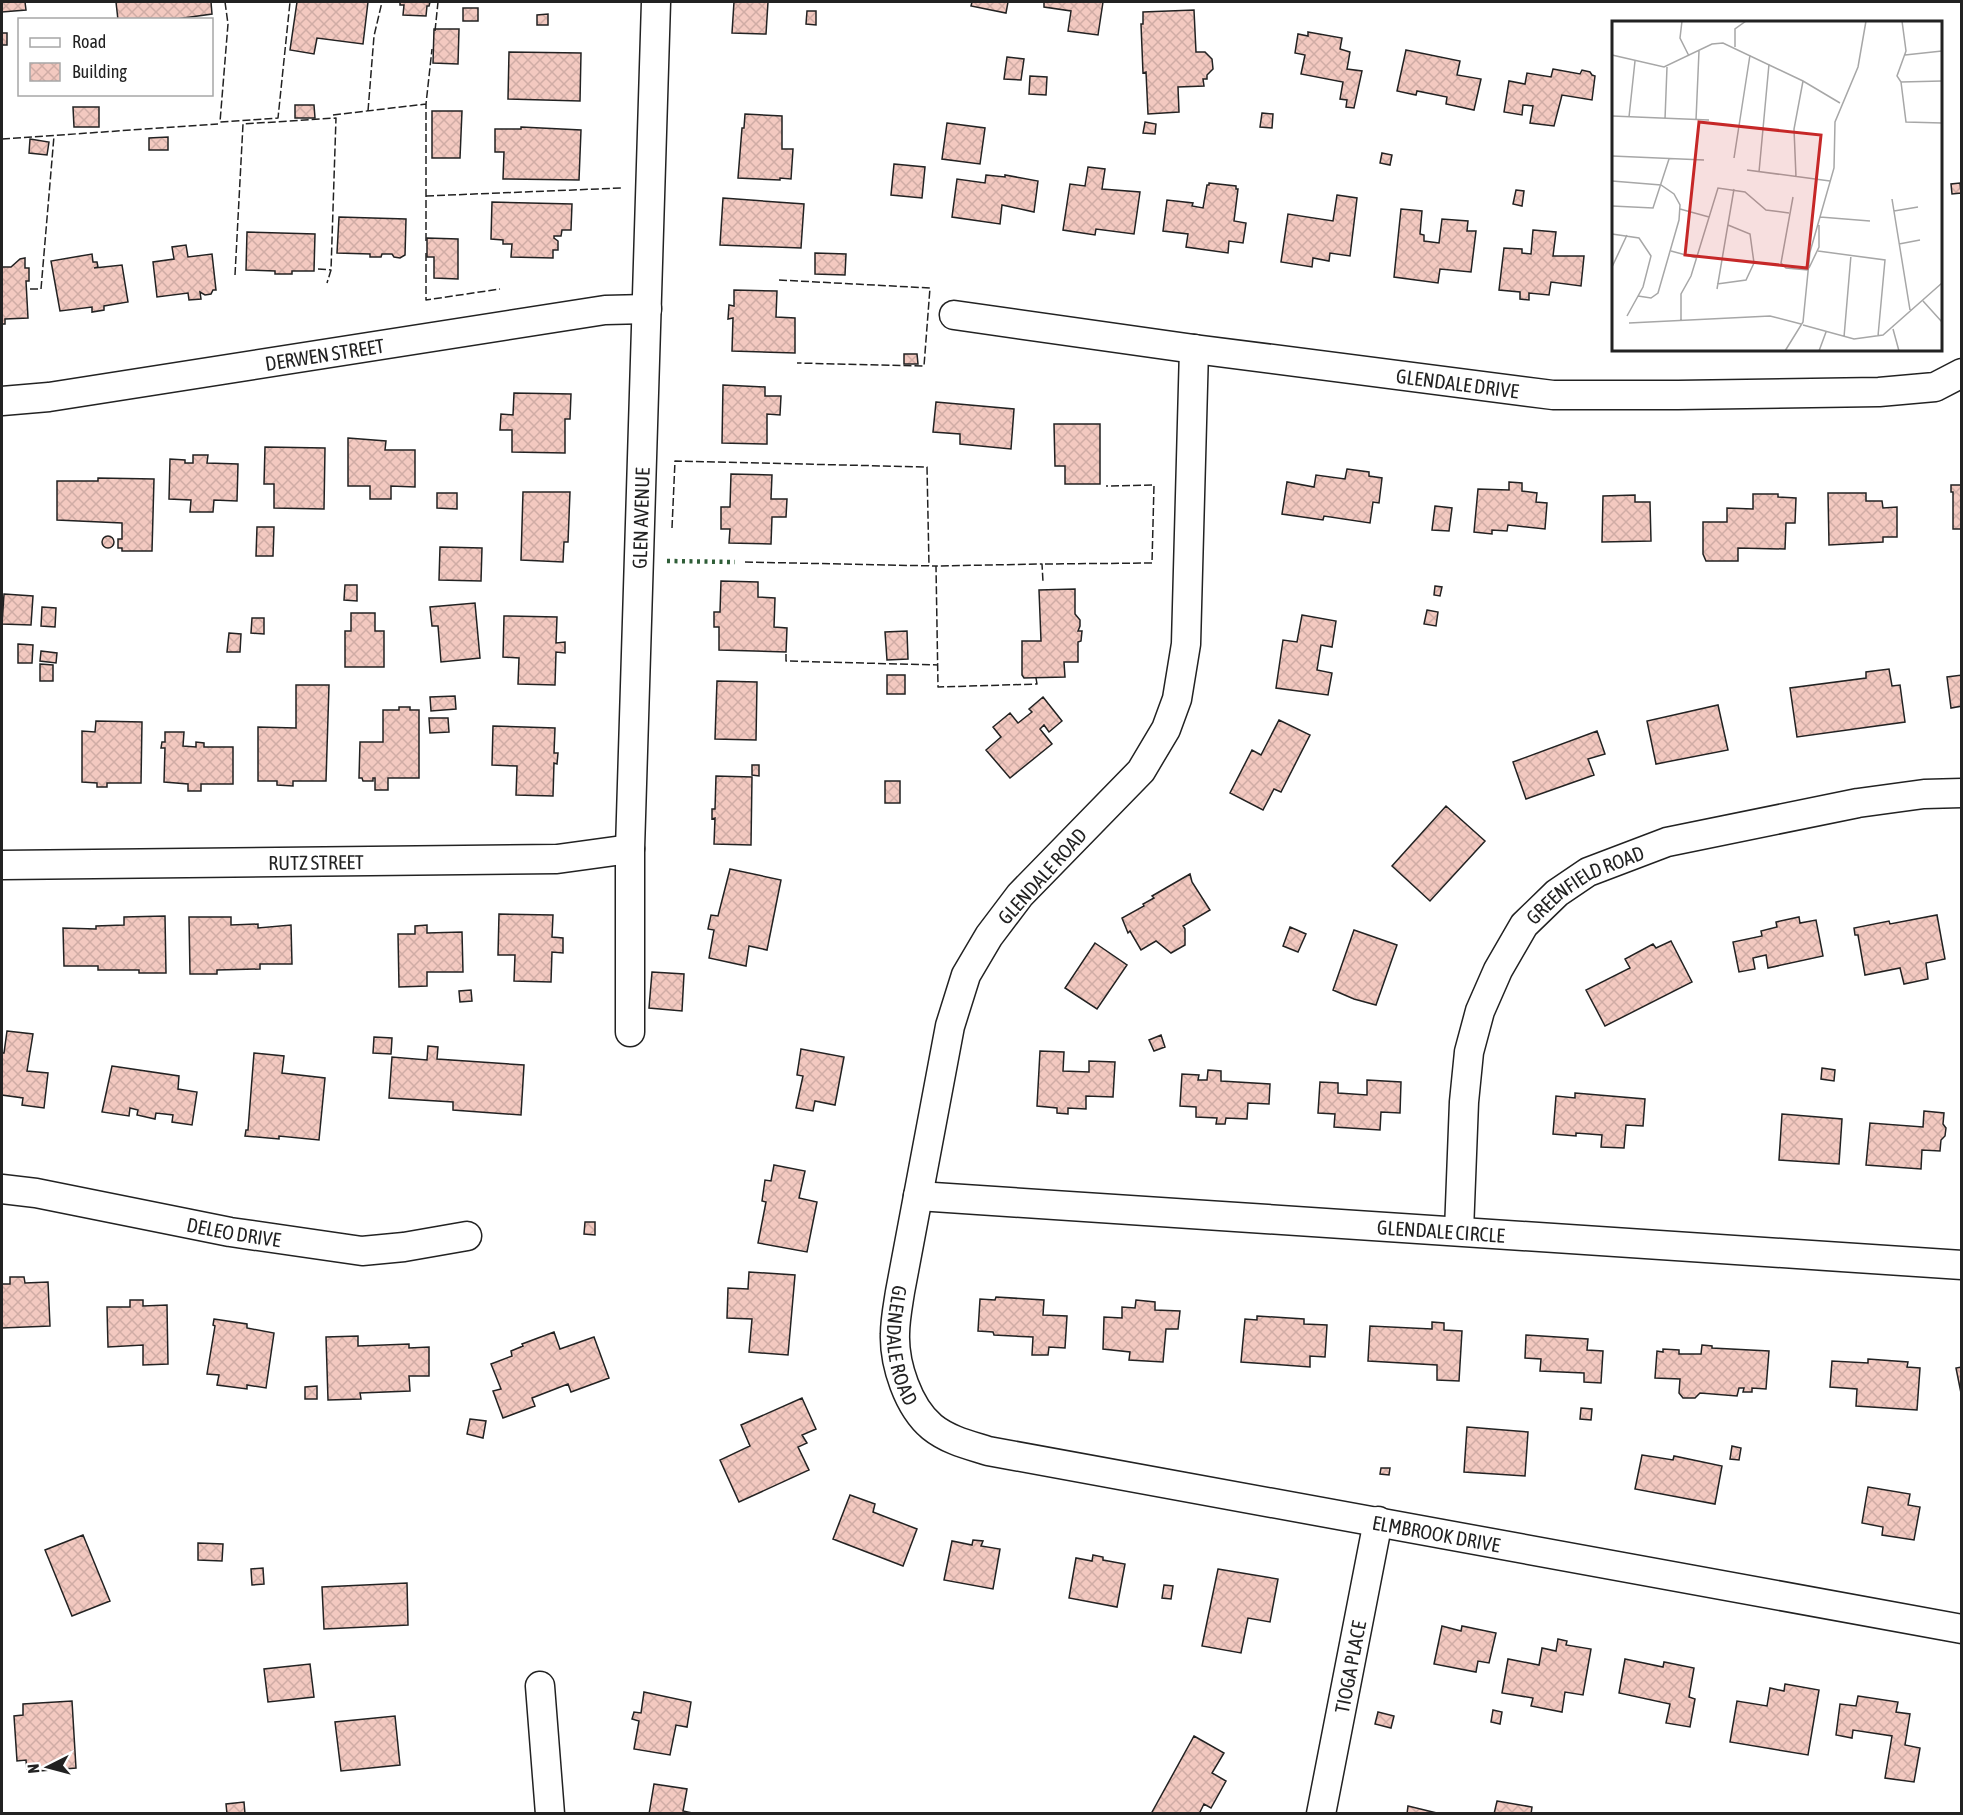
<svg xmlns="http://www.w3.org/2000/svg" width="1963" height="1815" font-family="'Asap Condensed',sans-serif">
  <defs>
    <pattern id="building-cross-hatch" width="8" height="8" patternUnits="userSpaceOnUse" patternTransform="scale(1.5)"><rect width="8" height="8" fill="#f3c9c0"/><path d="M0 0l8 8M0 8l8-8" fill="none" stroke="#d0aca5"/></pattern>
  </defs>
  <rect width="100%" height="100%" fill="#fff"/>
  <path fill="url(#building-cross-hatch)" stroke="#222" stroke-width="1.5" d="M2,2H25L26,10L2,12Z
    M116,2H211L212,14L169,20H118Z
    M297,2H368L363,44L317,38L314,54L290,50Z
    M400,2H430L429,6H427L426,16L403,15L404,5H400Z
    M734,2H768L766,34L732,33Z
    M972,2H1008L1006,13L971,6Z
    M1044,2H1103L1098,35L1068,31L1071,11L1044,7Z
    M463,8H478V21H463Z
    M1194,10L1196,52H1205L1212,59L1213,69L1207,75V79H1203L1204,86L1178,87L1179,112L1148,114L1146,72L1143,73L1141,24H1143V12Z
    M807,11H816V25L806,24Z
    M548,14V25H537V15Z
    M434,29H459L458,64L433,63Z
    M1308,32L1342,38L1340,49L1350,52L1347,69L1362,71L1354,108L1346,107L1347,100L1340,99L1343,82L1301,74L1305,55L1295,53L1298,34L1308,36Z
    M2,33H7V45H2Z
    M1406,50L1460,61L1457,75L1481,79L1474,110L1446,104L1447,97L1417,91L1416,95L1397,91Z
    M509,52L581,53L580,101L508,99Z
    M1007,57L1024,59L1021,80L1004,79Z
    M1553,69L1580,74L1582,70L1590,72L1592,75L1595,76L1592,100L1562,95L1554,126L1530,123L1533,106L1523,105L1522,115L1504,112L1509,81L1525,84L1527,73L1551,77Z
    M1030,76L1047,77L1046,95L1029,94Z
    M295,105H314L315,118H295Z
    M73,107H99V127H74Z
    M432,111H462L460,158H432Z
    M1262,113L1273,114L1272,128L1260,127Z
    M745,114L782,116V149H793L791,179L780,178V180L738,178L742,128H744Z
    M1145,122L1156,124L1155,134L1143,133Z
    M947,123L985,128L980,164L942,159Z
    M521,127L581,130L579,180L503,179L504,152H495V129H521Z
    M168,137V150H149V138Z
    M30,139L49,142L47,155L29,153Z
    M1382,153L1392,155L1390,165L1380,163Z
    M894,164L925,167L922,198L891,195Z
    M1088,167L1105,169L1102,189L1140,192L1134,234L1096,229L1095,235L1063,230L1070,184L1085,186Z
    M986,175L1005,177V175L1038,181L1034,212L1002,205L1000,224L952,217L957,179L985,183Z
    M1209,183L1236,186V189H1238L1234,221L1246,223L1243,243L1229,241L1228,253L1186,247L1188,234L1163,231L1167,200L1193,203L1192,206L1203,208L1207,185H1209Z
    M1960,183L1961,193L1952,194L1951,184Z
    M1516,190L1524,191L1522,206L1513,204Z
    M1337,195L1357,198L1350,256L1330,253L1329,261L1313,258L1312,267L1281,262L1288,214L1333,221Z
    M723,198L804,204L801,248L720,245Z
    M492,202L572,204L571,230H562L561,236H554V238L558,241V250H553V258L511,257L512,244H503V240L491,239Z
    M1401,209L1422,211L1420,234L1424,235V241L1439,243L1442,219L1468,221L1467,231H1476L1471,272L1440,269L1438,283L1394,277Z
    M339,217L406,219L405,255L400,258L394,257L392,254H382L381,257H370V254L337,253Z
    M1533,230L1556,232L1553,256H1584L1581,286L1551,282L1549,295L1529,293V300L1520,299V292L1499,290L1504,248L1522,249V253L1531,254Z
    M247,232L315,234L314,271H292V274H275V271L246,270Z
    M427,238L458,239V279L434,278V257H427Z
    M186,245L188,257L212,254L216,290H213L211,294L205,295L200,292L201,299L189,300L188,293L157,297L153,262L174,259L172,247Z
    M815,253L846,254L845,275L815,274Z
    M92,254L93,262H97L98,267L94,268L122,265L128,302L104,306V310L92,312V307L60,311L51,261Z
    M25,258V268H29V281H26L28,318L5,319V324H2V267H11L20,259Z
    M734,290L777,291L776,317L795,318V353L732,351L733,318L728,319L729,305L734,306Z
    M904,354H917L918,364H904Z
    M723,385L765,387V396H781L780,415L767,414V444L722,443Z
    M514,393L571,394L570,419H565V453L512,452V430H500L501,414L513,415Z
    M936,402L1014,409L1011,449L960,444V434L933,432Z
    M1054,424H1100V484H1065V466H1055Z
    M348,438L386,441L385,450H415V487L391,486V499H370V486H348Z
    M265,447L325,448L324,509L274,508V484H264Z
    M193,455H208L207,463L238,464L237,501L214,500L213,512H190L191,500L169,499L170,459L185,460V463H193Z
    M1347,469L1369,472V476L1382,478L1379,503L1373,502L1370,523L1324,516L1323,520L1282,514L1287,482L1314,487L1316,475L1345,479Z
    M731,474L772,475L771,499H787L786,517H772L771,544L729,543L730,529H721V507H730Z
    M98,478L154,479L152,551H122V548H118V539H122V523L57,520V481H98Z
    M1509,482L1522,483V491L1537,493L1536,502L1547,503L1545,529L1508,525L1507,531L1492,530V534L1474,532L1478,489L1509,490Z
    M1951,485H1962V529H1953V492H1951Z
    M523,492H570L568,542H564L563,562L521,560Z
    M437,493H457V509L437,508Z
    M1828,493H1866V501H1882L1883,508L1897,507V537H1883V542L1829,545Z
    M1753,494H1778V497L1796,498L1795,523H1786L1785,549L1738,548V561H1706L1703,554V522H1727V508L1753,509Z
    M1635,495V502H1650L1651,541L1602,542L1603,496Z
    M1435,506L1452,508L1449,531L1432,530Z
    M257,527H274L273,556H256Z
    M102 542a6 6 0 1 1 12 0a6 6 0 1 1-12 0Z
    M440,547L482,548L481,581L439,580Z
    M721,581L758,582V597L775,598L774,627L787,628L786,652L719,650V627H714V612H720Z
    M345,585H357V601L344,600Z
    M1435,586L1442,587L1440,596L1434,595Z
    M1075,589V614L1080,620V626L1078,631H1082L1081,641L1078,642V662H1064L1065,677L1024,678L1022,675V641H1041L1039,590Z
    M4,594L33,596L31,625L2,624Z
    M475,603L480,658L441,662L438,626H432L430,607Z
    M42,607L56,608L55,627L41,626Z
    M1427,610L1438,612L1436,626L1424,624Z
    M351,613H375V631H384V667H345V631H351Z
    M1302,615L1336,621L1332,647L1321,645L1317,670L1332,673L1328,695L1276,688L1283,640L1297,642Z
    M504,616L557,617L556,643L565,642V653L556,652L555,685L518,684L519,658L503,657Z
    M252,618H264V634L251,633Z
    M907,631L908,659L887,660L885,632Z
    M229,633L241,634L240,652H227Z
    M18,644L33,645L32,663H18Z
    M41,651L57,653L56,663L40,661Z
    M40,664L53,665V681H40Z
    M1889,669L1892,686L1900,685L1905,722L1797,737L1790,688L1866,678V672Z
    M887,675H905V694H887Z
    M1962,675V706L1951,708L1947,677Z
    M717,681L757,682L756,740L715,739Z
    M296,685H329L326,781H293V786L277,785V781H258V727L296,728Z
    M455,696L456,709L431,711L430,697Z
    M1043,697L1062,721L1049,732L1044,725L1040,729L1052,744L1010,778L986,750L1001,737L993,727L1010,713L1018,723L1032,712L1029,709Z
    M1718,705L1728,750L1656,764L1647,721Z
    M399,707H410V710H419V778H388V790H375V778H373V781H363L362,778H359L360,742H383V710H399Z
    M429,718H448L449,732L430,733Z
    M1279,720L1310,735L1281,792L1274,789L1263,810L1230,793L1252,750L1261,755Z
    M96,721L142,722L141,783H107V787H97V783L82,782V731L95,732Z
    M493,726L555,728L554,753H558L557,764L554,763L553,796L516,795L517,766L492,765Z
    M1597,731L1605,754L1588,759L1594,775L1526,799L1513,762Z
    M165,732H184L183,746L196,747V742L204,743V747H233V784H201V791H188V784L164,782L165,748H161L162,742H165Z
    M752,765H759V776L752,775Z
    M716,776L752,777L751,845L714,844L715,818L712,819V809H715Z
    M885,781H900V803H885Z
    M1446,806L1485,841L1430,901L1392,866Z
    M730,869L781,880L767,950L749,946L746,966L709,958L714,930L708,929L711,915L718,916Z
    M1190,874L1192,882L1210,910L1183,926L1185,929V945L1171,953L1156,941L1141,950L1130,931L1128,933L1122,918L1144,906L1143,904L1154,898L1152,896Z
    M499,914L553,915L552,937L563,938V953L552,952L551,982L514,981L515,955H498Z
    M1937,915L1945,959L1926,963L1928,979L1904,984L1900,968L1865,975L1858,935H1855L1854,928L1889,921L1890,924Z
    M165,916L166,973H139V970H98V966H64L63,928L96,929V926L124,925V917Z
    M189,917H231V925L258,924V928L291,925L292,964H260V969L217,970V974H190Z
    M1799,917L1800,923L1816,920L1823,956L1768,968L1766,955L1753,958L1755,969L1739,972L1733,942L1762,936L1761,931L1777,927L1776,922Z
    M427,925V933L462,932L463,972H427V986L399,987L398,934H415V926Z
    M1290,927L1306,934L1298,952L1283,946Z
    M1354,930L1397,945L1376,1005L1354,999L1333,990Z
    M1671,941L1692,982L1605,1026L1586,990L1630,968L1625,959L1653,944L1656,948Z
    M1095,943L1127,965L1097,1009L1065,988Z
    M652,972L684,974L682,1011L649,1008Z
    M471,990L472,1001L460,1002L459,991Z
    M7,1031L33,1034L27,1071L48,1073L44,1108L22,1105L23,1098L2,1095V1053H4Z
    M1161,1035L1165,1047L1154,1051L1149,1040Z
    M374,1037L392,1038L391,1054L373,1053Z
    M428,1046L438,1047L437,1059L524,1065L521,1115L453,1110V1102L389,1098L392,1057L427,1060Z
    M801,1049L844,1057L835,1105L815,1101L813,1111L796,1108L803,1076L797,1075Z
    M1040,1051L1064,1052L1063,1071L1089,1072V1061L1115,1062L1113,1097L1086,1096V1109L1068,1108V1114L1057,1113V1108L1037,1106Z
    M254,1053L284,1056L282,1073L325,1078L319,1140L279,1136V1139L245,1136L246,1130H248Z
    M112,1066L179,1076L178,1089L197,1092L192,1125L172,1122L173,1115L156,1113L155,1119L137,1115L138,1110L130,1108L129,1116L102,1112Z
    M1822,1068L1835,1070L1834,1081L1821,1079Z
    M1208,1070L1221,1071V1081L1270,1084L1269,1104L1248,1103L1247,1119L1226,1118L1225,1124H1216L1217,1118L1196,1117V1107L1180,1106L1182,1074L1199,1075L1198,1080H1207Z
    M1367,1080L1401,1082L1400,1113L1381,1112L1380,1130L1334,1127L1335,1114L1318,1113L1320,1082L1338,1083V1093L1367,1095Z
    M1575,1093L1645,1099L1643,1126L1626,1125L1624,1148L1601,1147L1602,1135L1576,1133V1136L1553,1134L1556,1096L1575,1098Z
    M1924,1111L1944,1113L1943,1124L1946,1128L1945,1136L1941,1140L1940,1151L1922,1150L1921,1169L1866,1165L1870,1123L1923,1127Z
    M1782,1114L1842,1119L1839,1164L1779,1160Z
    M774,1165L805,1171L799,1198L817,1202L807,1252L758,1243L766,1202L762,1201L765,1180L771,1181Z
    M585,1222H595V1235L584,1234Z
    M749,1272L795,1275L788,1355L749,1352L752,1319L727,1318L728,1288L748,1289Z
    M10,1277H24L25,1283L48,1282L50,1326L2,1328V1284H10Z
    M996,1297L1044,1300L1043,1315L1067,1316L1065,1348L1049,1347L1048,1355H1032L1033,1337L994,1335L993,1332L978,1331L980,1299L995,1300Z
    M130,1300H143V1306L167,1305L168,1364L143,1365V1345L108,1347L107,1307H130Z
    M1136,1300L1155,1302V1310L1180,1311L1178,1329H1166L1163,1362L1129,1360L1130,1352L1103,1349L1104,1317L1122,1318V1307L1135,1308Z
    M1257,1316L1304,1319V1324L1327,1325L1325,1357L1310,1356V1367L1241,1362L1245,1319L1257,1320Z
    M214,1319L247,1324V1328L274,1333L266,1388L247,1385V1389L217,1385L219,1375L207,1374L215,1326L213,1325Z
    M1432,1322L1444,1323V1330L1462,1331L1459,1381L1437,1380V1365L1368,1361L1370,1326L1432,1329Z
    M554,1332L560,1349L594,1337L609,1378L571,1392L568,1384L532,1398L535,1406L503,1418L493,1391L501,1389L491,1364L512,1356L511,1351L523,1346L522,1344Z
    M1526,1335L1588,1339L1587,1350L1603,1351L1601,1383L1584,1382V1373L1540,1371L1541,1359L1525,1358Z
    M358,1336V1346L409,1344V1348L429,1347V1376H409L410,1391L360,1393L361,1399L328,1400L326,1337Z
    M1702,1345L1712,1346V1348L1769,1351L1766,1389L1752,1388V1392H1743L1744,1388H1739L1737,1396L1700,1393L1695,1398H1683L1679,1393L1680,1379L1655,1378L1657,1351L1663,1352V1349L1679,1350V1354H1701Z
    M1868,1359L1908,1362L1907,1367L1920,1368L1917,1410L1856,1406L1857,1389L1830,1387L1832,1361L1868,1363Z
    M1962,1367V1398L1956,1368Z
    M317,1386V1399H305V1387Z
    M802,1398L816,1429L802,1435L807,1443L798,1447L809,1470L739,1502L720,1460L750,1446L741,1425Z
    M1581,1408L1592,1409L1591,1420L1580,1419Z
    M470,1419L486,1421L483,1438L467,1434Z
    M1467,1427L1528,1432L1525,1476L1464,1472Z
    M1732,1446L1741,1448L1739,1460L1730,1459Z
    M1642,1455L1673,1460L1674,1456L1722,1466L1715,1504L1635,1489Z
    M1381,1468H1390L1389,1475L1380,1474Z
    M1868,1487L1910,1494L1908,1505L1920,1507L1914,1540L1882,1535L1883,1527L1862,1523Z
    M850,1495L875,1504L873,1512L917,1529L903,1566L833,1539Z
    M83,1535L110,1601L72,1616L45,1550Z
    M973,1540L983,1541L981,1546L1000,1549L993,1589L944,1580L952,1541L972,1545Z
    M198,1543L223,1544L222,1561L198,1560Z
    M1093,1555L1103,1557V1560L1125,1564L1117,1607L1069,1598L1076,1558L1092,1561Z
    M263,1568L264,1584L252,1585L251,1569Z
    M1218,1569L1278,1579L1270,1622L1248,1618L1241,1653L1202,1646Z
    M407,1583L408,1625L324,1629L322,1587Z
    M1164,1585L1173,1586L1171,1599L1162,1598Z
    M1442,1626L1461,1631L1462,1626L1496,1633L1489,1663L1478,1661L1476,1672L1434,1664Z
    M1558,1639L1567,1641L1566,1645L1591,1649L1583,1695L1565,1692L1562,1712L1531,1706L1533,1698L1502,1693L1508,1659L1539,1665L1542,1648L1556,1651Z
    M1625,1659L1663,1667L1664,1662L1694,1668L1689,1697L1695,1699L1690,1727L1666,1723L1670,1704L1619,1693Z
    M310,1664L314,1697L268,1702L264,1669Z
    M1785,1684L1819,1690L1808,1755L1730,1742L1737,1701L1767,1706L1770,1688L1784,1691Z
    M644,1692L691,1702L687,1727L676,1725L670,1755L634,1749L639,1721L632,1719L634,1712L641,1713Z
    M1858,1696L1898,1702L1896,1712L1910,1714L1905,1745L1920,1748L1914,1782L1885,1778L1892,1736L1853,1730L1852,1738L1836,1735L1840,1704L1856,1706Z
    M72,1701L76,1768L27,1772L26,1760L17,1761L14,1716L23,1715V1704Z
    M1493,1710L1502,1712L1500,1724L1491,1722Z
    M1378,1712L1394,1716L1391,1728L1375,1724Z
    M395,1716L400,1765L341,1771L335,1722Z
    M1194,1736L1224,1753L1212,1773L1226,1781L1211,1808L1204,1804L1199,1814H1151Z
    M654,1784L687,1789L683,1811L697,1814H649Z
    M1497,1801L1532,1807L1531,1814H1494Z
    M244,1802L245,1814H227L226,1804Z
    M1408,1806L1441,1814H1407Z"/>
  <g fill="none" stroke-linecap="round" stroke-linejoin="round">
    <g stroke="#222" stroke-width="31">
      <g id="street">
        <path id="s1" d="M954,315L1194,349L1553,395H1678L1879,392L1935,387L1962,373"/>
        <path id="s2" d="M1194,349L1186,644L1177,699L1166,729L1141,771L1020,895L989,936L966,975L950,1026L900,1292C898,1305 895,1320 895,1334C894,1364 908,1407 932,1427C948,1440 969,1445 988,1451L1962,1629"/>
        <path id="s3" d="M2,401L49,397L605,310L647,309"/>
        <path id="s4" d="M2,865L557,859L630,849"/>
        <path id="s5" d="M630,1032V849L656,2"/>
        <path id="s6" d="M2,1189L36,1193L230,1232L362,1251L404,1247L467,1236"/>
        <path id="s7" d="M918,1196L1962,1265"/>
        <path id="s8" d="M1459,1231L1464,1102L1469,1052L1480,1011L1498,970L1524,925L1557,893L1588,872L1667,842L1858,803L1924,794L1962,793"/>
        <path d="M540,1686L550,1814"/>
        <path id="s9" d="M1321,1814L1378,1521"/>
      </g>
    </g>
    <use href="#street" stroke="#fff" stroke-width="28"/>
    <path stroke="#2f5e38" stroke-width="4.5" stroke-dasharray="3 4.5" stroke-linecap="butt" d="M667,561L735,562"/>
    <path stroke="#222" stroke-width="1.5" stroke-dasharray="8 3" stroke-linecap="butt" d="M225,2L228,24L220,122L278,118L290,2
      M435,31L438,2
      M368,111L374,36L382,2
      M333,115L426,104
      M2,139L218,124
      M426,196L621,188
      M426,241V104L432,49
      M426,253V300L500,289
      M318,269L331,270
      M235,275L243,124L336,118L331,270L327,283
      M779,280L930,288L924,366L797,363
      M30,289H41L54,136
      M672,528L675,461L927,467L929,566
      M745,562L936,566
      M1045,564L1152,563L1154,485L1106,486
      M786,654V661L938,665
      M1036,678L1037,684L938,687L936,566L1042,564L1043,582"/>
  </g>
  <g text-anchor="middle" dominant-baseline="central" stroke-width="4.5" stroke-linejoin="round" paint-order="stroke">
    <g font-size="20" fill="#222" stroke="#fff">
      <text stroke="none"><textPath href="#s3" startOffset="326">DERWEN STREET</textPath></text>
      <text stroke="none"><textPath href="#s1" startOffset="508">GLENDALE DRIVE</textPath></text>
      <text stroke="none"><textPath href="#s5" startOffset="514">GLEN AVENUE</textPath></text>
      <text stroke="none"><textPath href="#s4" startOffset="314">RUTZ STREET</textPath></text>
      <text transform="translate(1042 876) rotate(-48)">GLENDALE ROAD</text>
      <text stroke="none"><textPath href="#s8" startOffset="393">GREENFIELD ROAD</textPath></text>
      <text stroke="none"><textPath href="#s7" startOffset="524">GLENDALE CIRCLE</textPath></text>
      <text stroke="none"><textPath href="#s6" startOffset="236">DELEO DRIVE</textPath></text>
      <text stroke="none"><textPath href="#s2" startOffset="1080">GLENDALE ROAD</textPath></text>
      <text stroke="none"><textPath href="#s2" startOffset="1688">ELMBROOK DRIVE</textPath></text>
      <text stroke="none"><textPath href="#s9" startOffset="150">TIOGA PLACE</textPath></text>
    </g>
  </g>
  <g transform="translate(1612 21)">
    <rect width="330" height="330" fill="#fff"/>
    <path fill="none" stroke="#a7a7a7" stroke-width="1.5" d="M70,0L68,17L77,35M123,26V8L134,0M0,34L52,46L100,23L111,22L191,60L228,82M293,34L330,30M289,61L294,101L330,102M289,61L285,55L294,30L290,0M289,61L330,60M0,95L97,99M17,96L23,40M53,98L55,46M84,99L87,30M0,135L92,139M122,137L138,34M135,149L218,160M147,151L157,43M184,156L182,108L191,60M0,160L49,164L62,173L68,184L67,199L46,272L39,277L26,275M181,176L169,242L174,247L196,249M280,178L298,289M0,185L41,187L57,138M68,188L97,196M282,190L306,186M208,196L258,200M0,213L27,217L39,235L31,266L15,295M287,223L308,219M59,230L85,237M206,230L273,239L266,315M0,246L15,214M197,247L207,226V204M105,263L134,259L142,242L138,213L116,204M105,268L122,168M311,280L330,301M69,299V273L79,255L106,167L133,171L154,189L177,192M17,302L158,295L189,303M191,304L242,318L271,314L330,262M281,308L287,330M232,316L239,234M173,330L191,301L198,231L222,147L223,101L246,46L254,0M207,330L214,311"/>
    <path fill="#c62828" fill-opacity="0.15" stroke="#c62828" stroke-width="3" d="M87,101L209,114L195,247L73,234Z"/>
    <rect width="330" height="330" fill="none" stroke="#222" stroke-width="3"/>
  </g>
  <rect width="1963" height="1815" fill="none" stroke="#222222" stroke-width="6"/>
  <rect x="18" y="18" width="195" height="78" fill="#ffffff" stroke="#a7a7a7" stroke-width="1.5"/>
  <rect x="30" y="38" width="30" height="9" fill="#ffffff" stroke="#a7a7a7" stroke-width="1.5"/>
  <text x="72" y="48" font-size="18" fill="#222222">Road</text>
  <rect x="30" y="63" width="30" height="18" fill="url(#building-cross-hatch)" stroke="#a7a7a7" stroke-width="1.5"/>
  <text x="72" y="78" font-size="18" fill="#222222">Building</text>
  <g transform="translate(48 1767) rotate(264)" stroke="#ffffff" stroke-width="4.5" paint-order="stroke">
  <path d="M0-4.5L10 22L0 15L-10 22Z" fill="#222222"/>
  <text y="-9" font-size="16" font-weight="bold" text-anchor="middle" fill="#222222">N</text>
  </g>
</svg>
